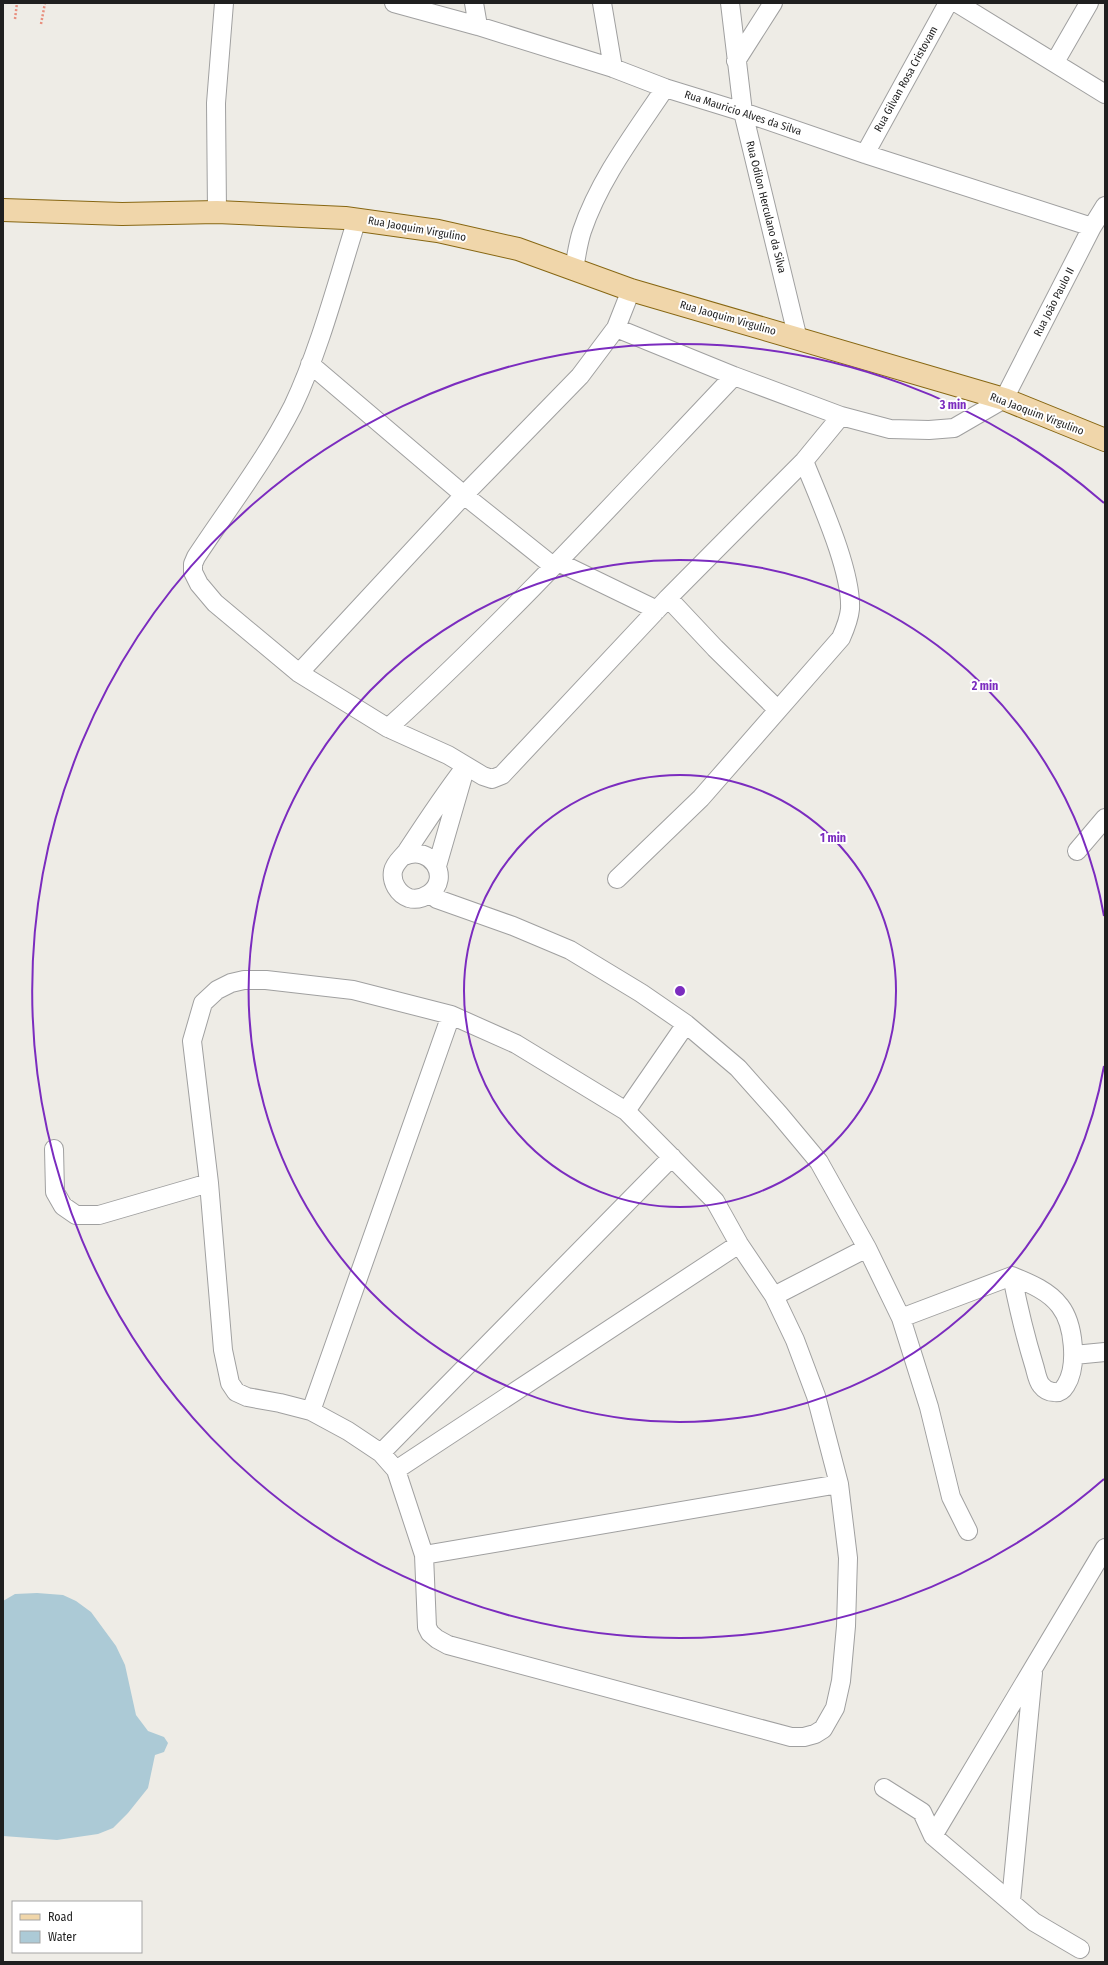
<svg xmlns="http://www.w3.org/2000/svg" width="1108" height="1965" font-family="'Fira Sans Condensed',sans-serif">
  <rect width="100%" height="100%" fill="#eeece6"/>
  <path fill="#accad6" d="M37,1593L63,1595L76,1601L91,1612L116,1646L125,1665L136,1715L148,1731L164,1737L168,1743L164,1752L155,1755L148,1788L128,1813L113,1828L98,1834L57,1840L3,1836V1601L15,1594Z"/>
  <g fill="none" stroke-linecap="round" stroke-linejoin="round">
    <g stroke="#a0a0a0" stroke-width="20">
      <path id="minor" d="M394,3L478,26L613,68L665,88L743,112L865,154L1092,227
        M474,3L478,26
        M602,3L613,68
        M730,3L743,112L798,339
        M957,3L1105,94
        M736,61L773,3
        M1055,62L1089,3
        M865,154L948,3
        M217,212L216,103L224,3
        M357,219C338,279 320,349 293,406C266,459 229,507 196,557L193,564V572L199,584L215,603L299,673L388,728C510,617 621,495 734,376
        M574,270C576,257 578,243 582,231C600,178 635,133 665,88
        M616,328L734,376L841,416
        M310,364L464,495L553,566
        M558,562L657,610
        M668,598L715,648L778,710
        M299,673L464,495L580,376L616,328L631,290
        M388,728L448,755L483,776L492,779L502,775L668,598L804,461L841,416L890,429L929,430L954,428L1004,399L1092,227L1105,206
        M1077,851L1105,818
        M404,856C431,844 452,878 429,894C423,898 416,900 409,898C398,894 391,882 393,871C395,862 402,858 407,851C426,822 445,793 466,766
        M437,866L463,776
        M617,879L701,798L841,638C845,629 849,620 850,609C852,570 819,499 804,461
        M430,894L437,899L513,926L570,950L641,993L686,1024L738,1068L779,1114L819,1162L867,1248L901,1318L929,1407L951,1497L968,1531
        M244,980H266L353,990L451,1015L516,1044L626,1111L715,1201L739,1244L774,1296L795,1340L816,1396L839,1484L848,1558L846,1626L841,1681L835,1708L823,1729L815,1734L804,1737H791L448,1645L437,1639L430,1633L427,1627L424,1555L396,1470L381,1453L348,1431L311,1411L280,1403L247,1397L236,1392L230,1383L223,1350L209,1183L192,1041L203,1003L217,990L231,983Z
        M626,1111L686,1024
        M54,1149L55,1192L63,1206L76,1215H99L209,1183
        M774,1296L867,1248
        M901,1318L1012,1276C1029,1283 1049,1291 1060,1306C1074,1324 1078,1366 1066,1385C1063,1390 1060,1393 1054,1392C1049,1392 1044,1389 1041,1385C1037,1380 1036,1371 1034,1365C1025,1336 1018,1306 1012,1276
        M1074,1355L1105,1352
        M311,1411L451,1015
        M381,1453L672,1157
        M396,1470L739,1244
        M424,1555L839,1484
        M884,1788L922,1812L933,1836
        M1011,1901L1033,1673
        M1080,1949L1034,1922L933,1836L1105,1548"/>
    </g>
    <g stroke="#876713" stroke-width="24">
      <path id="major" d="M3,210L122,214L217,212L345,218L438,231L518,249L631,290L1004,399L1105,440"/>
    </g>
    <path stroke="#e88f7e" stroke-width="2.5" stroke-dasharray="2 2" stroke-linecap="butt" d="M15,19L17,3
      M41,24L45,3"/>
    <use href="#minor" stroke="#fff" stroke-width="18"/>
    <use href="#major" stroke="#f0d6aa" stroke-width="22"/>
  </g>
  <g fill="none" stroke="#7b2cbf" stroke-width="2">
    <circle cx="680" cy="991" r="216"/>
    <path d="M1104 1066A431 431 0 1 1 1104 916"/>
    <path d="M1104 1479A647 647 0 1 1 1104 503"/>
  </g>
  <g text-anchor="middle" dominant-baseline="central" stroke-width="4" stroke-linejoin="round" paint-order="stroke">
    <g font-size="11" fill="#1f1f1f" stroke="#fff">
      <text transform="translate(906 79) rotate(-61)">Rua Gilvan Rosa Cristovam</text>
      <text transform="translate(743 113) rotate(18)">Rua Mauricio Alves da Silva</text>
      <text transform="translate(766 207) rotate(76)">Rua Odilon Herculano da Silva</text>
      <text transform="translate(417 229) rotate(10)">Rua Jaoquim Virgulino</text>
      <text transform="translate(1054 302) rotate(-63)">Rua João Paulo II</text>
      <text transform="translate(728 318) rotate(16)">Rua Jaoquim Virgulino</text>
      <text transform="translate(1037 414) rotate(21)">Rua Jaoquim Virgulino</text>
    </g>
  </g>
  <circle cx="680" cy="991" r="6" fill="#7b2cbf" stroke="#fff" stroke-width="2"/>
  <g font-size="12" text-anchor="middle" font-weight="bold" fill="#7b2cbf" stroke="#fff" stroke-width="4" stroke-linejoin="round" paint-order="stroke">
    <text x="953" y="409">3 min</text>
    <text x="985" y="690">2 min</text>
    <text x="833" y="842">1 min</text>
  </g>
  <rect width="1108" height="1965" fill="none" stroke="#1f1f1f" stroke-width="8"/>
  <rect x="12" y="1901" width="130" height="52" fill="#ffffff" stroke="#a5a5a5"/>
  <rect x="20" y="1914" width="20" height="6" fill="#f0d6aa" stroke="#a5a5a5"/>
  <text x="48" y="1921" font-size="12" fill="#1f1f1f">Road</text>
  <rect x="20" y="1931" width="20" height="12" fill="#accad6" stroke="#a5a5a5"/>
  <text x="48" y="1941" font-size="12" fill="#1f1f1f">Water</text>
</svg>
